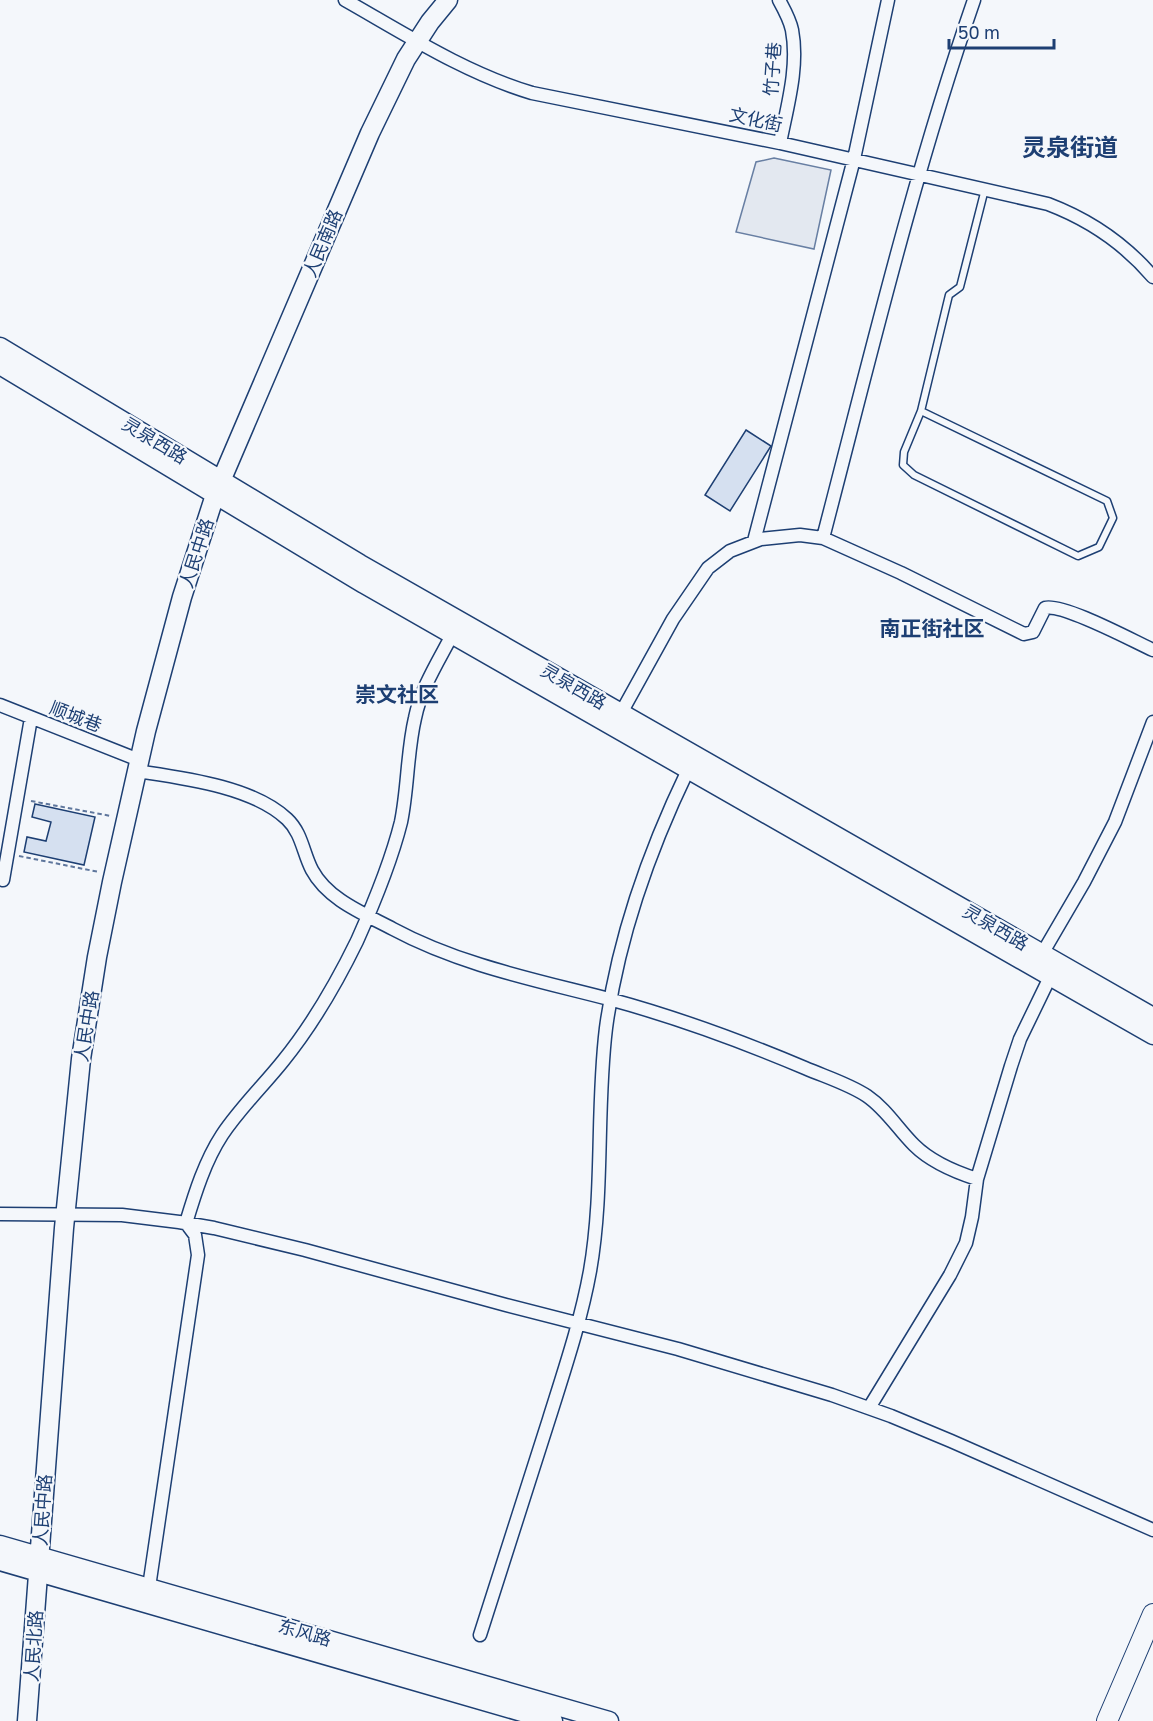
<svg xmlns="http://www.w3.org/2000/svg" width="1153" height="1721" font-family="'Golos Text','Noto Sans SC',sans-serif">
  <rect width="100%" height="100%" fill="#f4f7fb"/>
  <path fill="#e3e8f0" stroke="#687fa3" stroke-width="1.5" d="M774,158L831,170L814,249L736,232L756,162Z"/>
  <path fill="#d5e0f0" stroke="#1d3f73" stroke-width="1.5" d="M746,430L771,446L730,511L705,495Z
    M35,804L95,817L84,865L24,852L27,837L46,841L51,822L32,817Z"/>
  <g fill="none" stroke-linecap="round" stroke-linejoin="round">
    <g stroke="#1d3f73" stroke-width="9">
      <path id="lane" d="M921,411L904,452L903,465L914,475L1078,556L1099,547L1113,518L1107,501L921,411L949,295L960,287L985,189"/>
    </g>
    <g stroke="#1d3f73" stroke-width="15">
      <path id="street" d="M345,0C405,34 465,73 532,93L780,143L1048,204C1090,220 1124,243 1153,277
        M779,0C784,9 790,20 792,30C799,67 787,107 780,143
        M823,538C870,358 913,176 974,0
        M754,541L854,159L888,0
        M0,705L139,760
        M621,713L673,619L708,568L730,551L761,539L800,535L823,538L901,573L1024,634L1033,632L1045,608C1063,603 1133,641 1153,650
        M136,771C182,778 252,786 287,819C302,833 303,853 312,870C328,900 365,914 393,929C460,965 536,980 609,999C676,1017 741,1041 805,1068C826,1077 849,1084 867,1096C886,1109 898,1129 914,1145C931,1162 955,1172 977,1179
        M3,880L31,718
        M1042,954L1084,882L1115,822L1153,722
        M0,1214L122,1215L179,1222L214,1228L305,1250L506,1305L678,1349L832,1395L891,1416L951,1441L1153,1530
        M869,1408L950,1275L966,1243L972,1217L977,1179L1011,1066L1020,1039L1050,977
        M149,1587L198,1255L195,1235L186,1223C195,1193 205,1161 222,1135C240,1108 263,1086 283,1061C313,1024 336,984 357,941C374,903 391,862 401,822C408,788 407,752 415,718C421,688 438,662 452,635
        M480,1635C503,1563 526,1491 549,1419C564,1371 581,1321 590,1271C604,1191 596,1109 606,1028C618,938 649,851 688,770"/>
    </g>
    <g stroke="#1d3f73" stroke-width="21">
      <path id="secondary" d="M0,347L360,564L1153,1017
        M0,365L364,584L1153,1035
        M0,1545L609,1721
        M0,1561L553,1721
        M27,1721L64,1228L81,1059L97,957L112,882L146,731L182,597L215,495L370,133L406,59L430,22L448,0"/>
    </g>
    <g stroke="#1d3f73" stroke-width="22">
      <path id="primary" d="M1107,1721L1153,1614"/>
    </g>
    <path stroke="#5e769c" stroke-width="2" stroke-dasharray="4.5 3" stroke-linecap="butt" d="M31,801L111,816
      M19,856L99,872"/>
    <use href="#lane" stroke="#f4f7fb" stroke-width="6"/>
    <use href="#street" stroke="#f4f7fb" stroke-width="12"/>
    <use href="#secondary" stroke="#f4f7fb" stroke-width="18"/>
    <use href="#primary" stroke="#f4f7fb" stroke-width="20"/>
  </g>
  <g text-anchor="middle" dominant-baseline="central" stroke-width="4.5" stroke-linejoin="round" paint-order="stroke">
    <g font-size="18" fill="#1d3f73" stroke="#f4f7fb">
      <text transform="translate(772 69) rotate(-86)">竹子巷</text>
      <text transform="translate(756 119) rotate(12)">文化街</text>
      <text transform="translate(322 243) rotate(-67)">人民南路</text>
      <text transform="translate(155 440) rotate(31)">灵泉西路</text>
      <text transform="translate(196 553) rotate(-72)">人民中路</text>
      <text transform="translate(574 686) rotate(30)">灵泉西路</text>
      <text transform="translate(76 716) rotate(21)">顺城巷</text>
      <text transform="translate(996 927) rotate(30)">灵泉西路</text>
      <text transform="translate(86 1026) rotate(-81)">人民中路</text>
      <text transform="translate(42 1510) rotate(-86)">人民中路</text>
      <text transform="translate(305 1632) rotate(16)">东风路</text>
      <text transform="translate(33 1646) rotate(-86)">人民北路</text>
    </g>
    <g font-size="21" font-weight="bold" fill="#1d3f73" stroke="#f4f7fb">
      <text x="932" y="628">南正街社区</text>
      <text x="397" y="694">崇文社区</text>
    </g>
    <g font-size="24" font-weight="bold" fill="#1d3f73" stroke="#f4f7fb">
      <text x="1070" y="146">灵泉街道</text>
    </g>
  </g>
  <path d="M949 39v9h105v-9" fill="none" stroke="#1d3f73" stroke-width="3"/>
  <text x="958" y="39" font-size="18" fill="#1d3f73" stroke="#f4f7fb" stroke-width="4.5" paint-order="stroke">50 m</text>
</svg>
